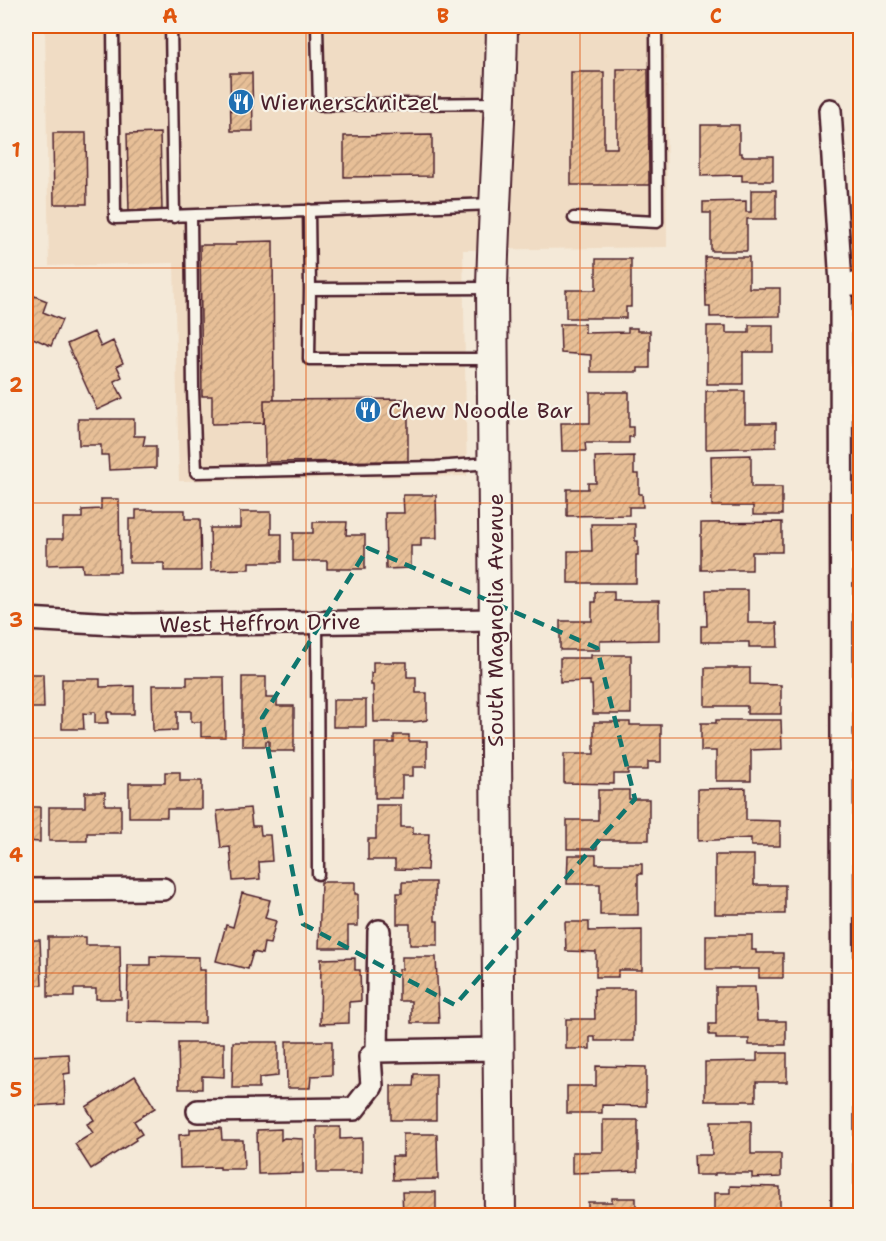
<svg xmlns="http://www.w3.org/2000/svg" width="886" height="1241" font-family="'Shantell Sans',sans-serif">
  <defs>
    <pattern id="building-hatch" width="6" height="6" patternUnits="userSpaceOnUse" patternTransform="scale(1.5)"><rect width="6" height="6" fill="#e7bf97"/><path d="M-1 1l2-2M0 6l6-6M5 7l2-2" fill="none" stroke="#c8a482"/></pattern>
  </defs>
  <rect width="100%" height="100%" fill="#f4e9d8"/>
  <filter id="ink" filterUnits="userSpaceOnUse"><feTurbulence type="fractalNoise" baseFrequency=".0167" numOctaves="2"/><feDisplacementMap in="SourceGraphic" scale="12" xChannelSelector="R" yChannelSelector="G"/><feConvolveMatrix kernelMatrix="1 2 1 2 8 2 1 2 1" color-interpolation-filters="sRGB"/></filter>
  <g filter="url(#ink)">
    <path fill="#f0dcc4" d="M45,26H666L667,247L463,250L467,476L179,481L174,263L49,266Z"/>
    <path fill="url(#building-hatch)" stroke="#4a1f2b" stroke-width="1.5" d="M617,69H648L649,185H571V72H604V148H617Z
      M230,73H252L253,131H231Z
      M701,125H739V153H742V156H773V181H742V175L701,176Z
      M53,133H86L87,204H54Z
      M160,133L162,210L129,211L127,134Z
      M432,135V176L344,177V136Z
      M751,190H776V219H747V251H711V213H703V202L746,201V212H751Z
      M273,241L274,400H264V423L212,424V396H202L200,245H236V242Z
      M705,257H749V288H780V316L710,317V307H706Z
      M596,259H631V307H626V318H566V290H596Z
      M27,293L47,301L43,312L62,320L51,346L26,335V297Z
      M560,324H585V333L628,332V328H637V331H650V368H638V372H591V355L561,353Z
      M749,325H773V352H743V384H707V326H726V333H749Z
      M94,332L101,347L113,341L123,363L117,366L122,377L114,381L123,398L97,410L67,344Z
      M706,391H745V423H776V447L706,449Z
      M590,392H629V427H633V437H629V443H585L586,451H562L561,423H590Z
      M408,399V461L265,462L264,400Z
      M78,419H134V436H145L143,446H156V468L109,470L108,455H101V445H79Z
      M751,455V487H782V515H753V506H712L711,456Z
      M634,456V474H639V494H642L643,507H629V515L567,516V489H588V483H596L595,457Z
      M403,495H436L437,538H421V546H411V568L386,569L385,513H404Z
      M101,499H119L120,572H83L82,564L47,565V539H63V518H82V510L101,509Z
      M136,510H185V519H200L201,571H164V563H129V519H136Z
      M240,512H271V534H282V562H249V569L211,570L210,528H240Z
      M313,522H347L346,535H365V569H327V561H293V533H313Z
      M782,522V552H752V570H701V523Z
      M591,524H635V541H638V555H636V583H568V551H592Z
      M706,590H748V623H777L778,647H749V642H701V626H707Z
      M595,592H614V601H659V640L600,641V650H560V621H592V602H595Z
      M591,655H631V714H593L592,685H590V681L560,682V658H591Z
      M373,662H407V677H416V693H427V720L414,722H374L373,685H371V673H373Z
      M705,668H750V684L781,685V714H747V706H705Z
      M26,674H43L44,708H26Z
      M187,677H224L225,737H201V722H191V711H177V730L153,731L152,685H187Z
      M242,677H266V698H277V706H294V751H269V741H266V746H242Z
      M62,679H100V687L134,686V714H112V712H107L108,723H95V712H91V714L83,713L84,729H62Z
      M333,700H366V727H333Z
      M716,720H781L782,749L751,750V781H716V751H701V723H716Z
      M594,722H630V725H661V762H648V770H628V774H614V784L564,783V754H594Z
      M394,735H409V741H427V767H413V776H402V798H375V743H394Z
      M165,772H180V781H202V809H167V817H129V783H165Z
      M746,788V820L780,821V846H751V838L698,841V789Z
      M598,790H629V799H649V840H597V849H567V820H598Z
      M85,792H105V805H121V833H87V841H49V807H85Z
      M376,805H401V827H413V834H429L427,870L395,869V860H368V839H376Z
      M26,807H40V842L26,841Z
      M250,808L252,826H260L261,835H270L272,861L259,862L260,879L233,881L230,847L221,848L217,811Z
      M568,855H596V864H642V874H638V915H600V884H567Z
      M715,855H754V885H785V914H715Z
      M321,882H355V894H358V926H348V948H319Z
      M402,882H435V921H438V945H410V924H397V893H402Z
      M242,893L270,900L265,918L276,921L270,944L264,943L262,954L253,952L248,969L216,961L226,925L233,927Z
      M565,922H589V931L642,930V970H618V977H596V952L566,951Z
      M706,935H752V950H756V953H783V978H759V969H706Z
      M48,937H86V945H120L121,999H96V989H74V997H48Z
      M26,940H40L42,985L26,986Z
      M150,956L199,957V970H205V1023L127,1022L128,965H150Z
      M402,957H436L439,1023H411V1001H399V969H402Z
      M355,958V970H360L361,1001L349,1002V1023L320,1024L321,959Z
      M716,987H755L757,1021H786V1045H749V1039H716V1035H709V1024H716Z
      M594,989H634V1041H595V1037H590V1049H566V1019H595Z
      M286,1041H332V1075L311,1076L310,1088H287Z
      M233,1042H278V1076L259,1078V1088H232Z
      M178,1043H224V1077L202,1076V1089H179Z
      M757,1053H787V1082H756V1101H705V1062L757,1061Z
      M69,1054L70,1073L64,1074L65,1104L30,1106L29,1098H26V1056Z
      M596,1066L646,1067V1106L602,1105V1113H567V1086H596Z
      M414,1074H436V1120H391V1086H413Z
      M135,1076L155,1108L134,1121L142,1134L135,1138L136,1140L91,1169L75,1144L93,1133L87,1124L94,1120L86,1107Z
      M603,1120H638V1171L572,1173V1152H603Z
      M711,1121H751V1154H781V1177L752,1178V1173H715V1175H695L694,1155H712Z
      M317,1127H340V1139L362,1138V1173H317Z
      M221,1128L222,1140H243L244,1169H220V1167L180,1168L179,1135L190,1134V1129Z
      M281,1129V1140L284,1138L303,1139V1173L258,1174L257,1130Z
      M403,1134H437L438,1179L393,1180L392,1156H403Z
      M730,1186L780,1187V1216H714V1193H730Z
      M402,1192H436V1216H384L403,1214Z
      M612,1198H636V1216H588V1202H612Z
      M283,1209V1216H212V1210Z
      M308,1213H368V1216H308Z"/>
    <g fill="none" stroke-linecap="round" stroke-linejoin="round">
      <g stroke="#4a1f2b" stroke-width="15">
        <path id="service" d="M113,26L115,218L494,204
          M171,26L174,217
          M317,26L319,105L497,103
          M309,210L310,289
          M191,216L193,390L196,472L436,467L490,463
          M574,218L657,222L656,26
          M490,359H309L310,289L490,288
          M317,623L318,874"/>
      </g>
      <g stroke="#4a1f2b" stroke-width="26">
        <path id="minor" d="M830,110L841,284L843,1216
          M841,284H860
          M26,619L133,625L495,620
          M26,890L163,889
          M377,1051L379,931
          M198,1111L354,1109L372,1086L370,1057L377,1051L498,1049"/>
      </g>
      <g stroke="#4a1f2b" stroke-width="34">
        <path id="secondary" d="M500,1216L492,288C494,201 501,113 502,26"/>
      </g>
      <use href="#service" stroke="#f7f3e8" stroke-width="10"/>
      <use href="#minor" stroke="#f7f3e8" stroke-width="21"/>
      <use href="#secondary" stroke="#f7f3e8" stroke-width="30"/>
    </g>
  </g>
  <path fill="none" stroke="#0f766e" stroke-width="4.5" stroke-dasharray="12 8" stroke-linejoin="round" d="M368,548L597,648L635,799L455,1005L303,924L262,718Z"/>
  <path fill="none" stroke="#e0560e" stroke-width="1.5" stroke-opacity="0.55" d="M306,26V1216M580,26V1216M26,268H860M26,503H860M26,738H860M26,973H860"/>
  <defs>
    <g id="restaurant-disc" transform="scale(1.35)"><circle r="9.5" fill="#1f6fb2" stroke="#f7f3e8"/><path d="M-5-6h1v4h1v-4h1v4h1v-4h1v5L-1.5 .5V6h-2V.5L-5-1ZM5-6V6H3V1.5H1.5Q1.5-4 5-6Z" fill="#fff"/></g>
  </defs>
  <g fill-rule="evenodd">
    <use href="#restaurant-disc" x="241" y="102"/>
    <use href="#restaurant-disc" x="368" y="410"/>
  </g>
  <g text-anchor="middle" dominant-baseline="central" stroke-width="4.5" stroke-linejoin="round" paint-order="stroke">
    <g font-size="22" fill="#4a1f2b" stroke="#f7f3e8" text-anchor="start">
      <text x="260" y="102">Wiernerschnitzel</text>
      <text x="388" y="410">Chew Noodle Bar</text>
    </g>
    <g font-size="22" fill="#4a1f2b" stroke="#f7f3e8">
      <text transform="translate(495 620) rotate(-90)">South Magnolia Avenue</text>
      <text transform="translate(260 623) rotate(-1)">West Heffron Drive</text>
    </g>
  </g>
  <rect width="886" height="1241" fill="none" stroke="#f7f3e8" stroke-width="66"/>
  <rect x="33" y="33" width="820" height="1175" fill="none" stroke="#e0560e" stroke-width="2"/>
  <g font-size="20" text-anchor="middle" font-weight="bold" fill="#e0560e">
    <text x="170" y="23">A</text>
    <text x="443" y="23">B</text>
    <text x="716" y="23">C</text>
    <text x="16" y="157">1</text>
    <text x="16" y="392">2</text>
    <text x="16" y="627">3</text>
    <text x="16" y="862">4</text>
    <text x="16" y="1097">5</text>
  </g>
</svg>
